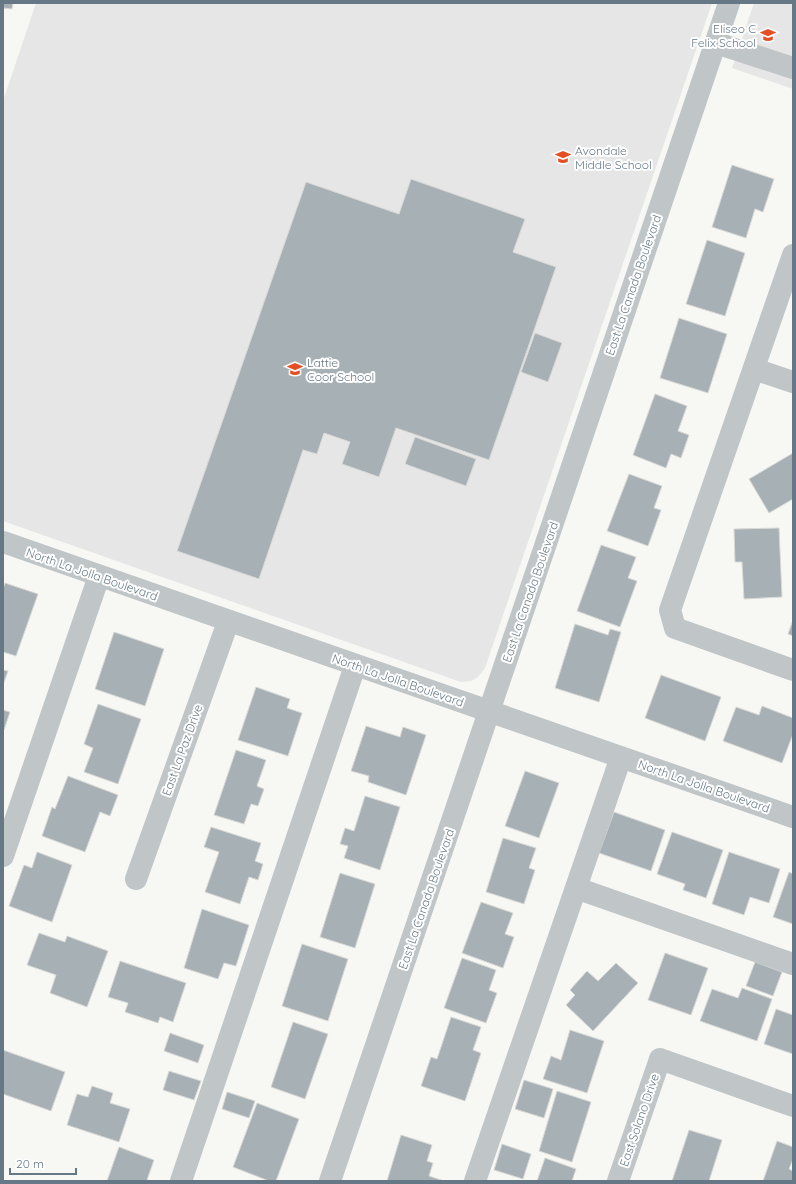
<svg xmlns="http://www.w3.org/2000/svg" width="796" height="1184" font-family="Quicksand,sans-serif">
  <rect width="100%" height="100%" fill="#f7f7f4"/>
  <path fill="#e5e6e5" d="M36,3H712L485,668L478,677L471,681L461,682L3,521V101Z
    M754,3H793V89L732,68Z"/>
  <path fill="#a7b0b5" stroke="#d9d9d6" d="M3,3H13L12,9L3,8Z
    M732,165L774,179L763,212L755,209L746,238L712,227Z
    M411,179L525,219L513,252L556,267L489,460L396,428L379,477L342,464L350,442L324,433L317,454L303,450L259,579L177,551L306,182L399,214Z
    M707,240L745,253L725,316L686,304Z
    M679,318L727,334L708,393L660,378Z
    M535,333L562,343L548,382L521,372Z
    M655,394L687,406L678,431L689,435L681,458L671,454L666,468L633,455Z
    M415,437L476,459L466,486L405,464Z
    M793,453V499L769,513L749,479Z
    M629,474L662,486L654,508L661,510L648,546L607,531Z
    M779,528L782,597L744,599L742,562H735L734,529Z
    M601,545L636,557L628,578L637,581L620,627L577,611Z
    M5,583L38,594L16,656L3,652V589Z
    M793,620V636L788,634Z
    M575,624L608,635L610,629L621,632L599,702L555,688Z
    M114,632L164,649L145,706L95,689Z
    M3,670L8,671L3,685Z
    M661,675L721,697L705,741L645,718Z
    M256,687L290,699L287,708L302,713L288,756L238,740Z
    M98,704L141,719L118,784L84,772L93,748L84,744Z
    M762,706L793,718V734L782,763L723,741L736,707L759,715Z
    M3,710L10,712L4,730H3Z
    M366,726L400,737L403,727L426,735L406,795L368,782L369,776L351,771Z
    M236,750L266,760L257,786L264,789L258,806L251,804L244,824L214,815Z
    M525,771L559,783L539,838L505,826Z
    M68,776L118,795L110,816L100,812L85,852L42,836L52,807L55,809Z
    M365,796L400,807L380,870L344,858L348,846L340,844L345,828L354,831Z
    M614,812L665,830L651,871L599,853Z
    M211,827L261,843L255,861L263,864L258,880L249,877L240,904L205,892L219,852L204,847Z
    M672,832L723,850L706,898L683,890L685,884L657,874Z
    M503,838L536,848L529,868L535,870L524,904L486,892Z
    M37,852L72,865L52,922L9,906L24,865L32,868Z
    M729,852L780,869L769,903L750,897L744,915L712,904Z
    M789,872L793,874V924L773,917Z
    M340,873L375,884L355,948L320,937Z
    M481,902L513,913L505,934L514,937L503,968L462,953Z
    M202,909L249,925L236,966L224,963L218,979L184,968Z
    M39,933L65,942L67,936L108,951L87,1007L50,993L56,975L27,965Z
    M302,944L348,959L328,1021L282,1006Z
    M665,953L708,968L691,1015L648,1000Z
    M462,958L496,970L489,990L497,993L486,1023L444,1008Z
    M120,961L186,983L173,1022L160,1017L158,1023L125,1012L128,1003L108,997Z
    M755,962L782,972L773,996L746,986Z
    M616,963L638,983L593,1031L566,1005L575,995L570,990L587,971L598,981Z
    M742,988L772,999L757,1041L700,1021L712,989L738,998Z
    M776,1009L793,1015V1054L764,1044Z
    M451,1017L481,1027L473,1050L481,1053L465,1101L421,1086L431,1057L437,1059Z
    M293,1022L328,1034L305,1099L271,1087Z
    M570,1030L604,1041L587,1093L543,1079L551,1056L561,1060Z
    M170,1033L204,1045L198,1063L164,1051Z
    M3,1050L65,1072L51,1111L3,1094Z
    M169,1071L201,1081L194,1100L163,1090Z
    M524,1080L553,1089L544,1118L515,1109Z
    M92,1086L113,1093L110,1103L130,1109L119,1142L67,1125L77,1094L88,1097Z
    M557,1091L591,1102L572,1162L539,1151Z
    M227,1092L255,1101L249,1118L222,1109Z
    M257,1103L299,1119L276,1181H269L233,1167Z
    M689,1130L722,1140L709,1181H672Z
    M401,1135L432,1145L427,1161L433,1163L429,1176L444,1181H387Z
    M777,1141L793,1147V1159L789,1169L793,1171V1181H763Z
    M502,1144L531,1154L523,1179L494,1170Z
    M119,1147L154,1160L147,1180L149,1181H107Z
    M545,1158L576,1169L572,1181H537Z"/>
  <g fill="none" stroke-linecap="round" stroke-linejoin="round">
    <path stroke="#c0c5c8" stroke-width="22" d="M716,43L793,68
      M793,255L670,610L675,628L793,670
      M754,369L793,382
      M3,542L793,817
      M3,856L99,576
      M136,879L228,622
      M576,888L793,964
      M181,1181L355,666
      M330,1181L729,3
      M475,1181L621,757
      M618,1181L660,1059L793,1106"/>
  </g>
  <defs>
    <g id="school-bare" transform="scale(1.2)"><path d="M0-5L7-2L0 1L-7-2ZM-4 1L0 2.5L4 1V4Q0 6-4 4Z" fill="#e54f26" stroke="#fff" stroke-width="2.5" paint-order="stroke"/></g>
  </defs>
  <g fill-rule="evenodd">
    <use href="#school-bare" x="768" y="35"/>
    <use href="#school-bare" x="563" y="157"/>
    <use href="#school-bare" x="295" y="369"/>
  </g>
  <g text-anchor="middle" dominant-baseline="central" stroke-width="4" stroke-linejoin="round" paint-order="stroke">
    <g font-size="12" fill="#667885" stroke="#fff" text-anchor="start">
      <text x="756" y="28" text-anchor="end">Eliseo C<tspan x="756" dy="14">Felix School</tspan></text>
      <text x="575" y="150">Avondale<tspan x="575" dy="14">Middle School</tspan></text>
      <text x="307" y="362">Lattie<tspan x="307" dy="14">Coor School</tspan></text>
    </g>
    <g font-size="12" fill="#667885" stroke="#fff">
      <text transform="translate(633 285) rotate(-71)">East La Canada Boulevard</text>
      <text transform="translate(92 574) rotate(19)">North La Jolla Boulevard</text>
      <text transform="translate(530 592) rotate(-71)">East La Canada Boulevard</text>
      <text transform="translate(398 680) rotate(19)">North La Jolla Boulevard</text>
      <text transform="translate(182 750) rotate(-70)">East La Paz Drive</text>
      <text transform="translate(704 786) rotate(19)">North La Jolla Boulevard</text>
      <text transform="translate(426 899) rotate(-71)">East La Canada Boulevard</text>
      <text transform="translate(639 1120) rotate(-71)">East Solano Drive</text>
    </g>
  </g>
  <rect width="796" height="1184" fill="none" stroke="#667885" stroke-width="8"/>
  <path d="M10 1168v6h66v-6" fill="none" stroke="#667885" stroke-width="2"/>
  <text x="16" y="1168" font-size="12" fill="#667885" stroke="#ffffff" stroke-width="3" paint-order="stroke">20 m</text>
</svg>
